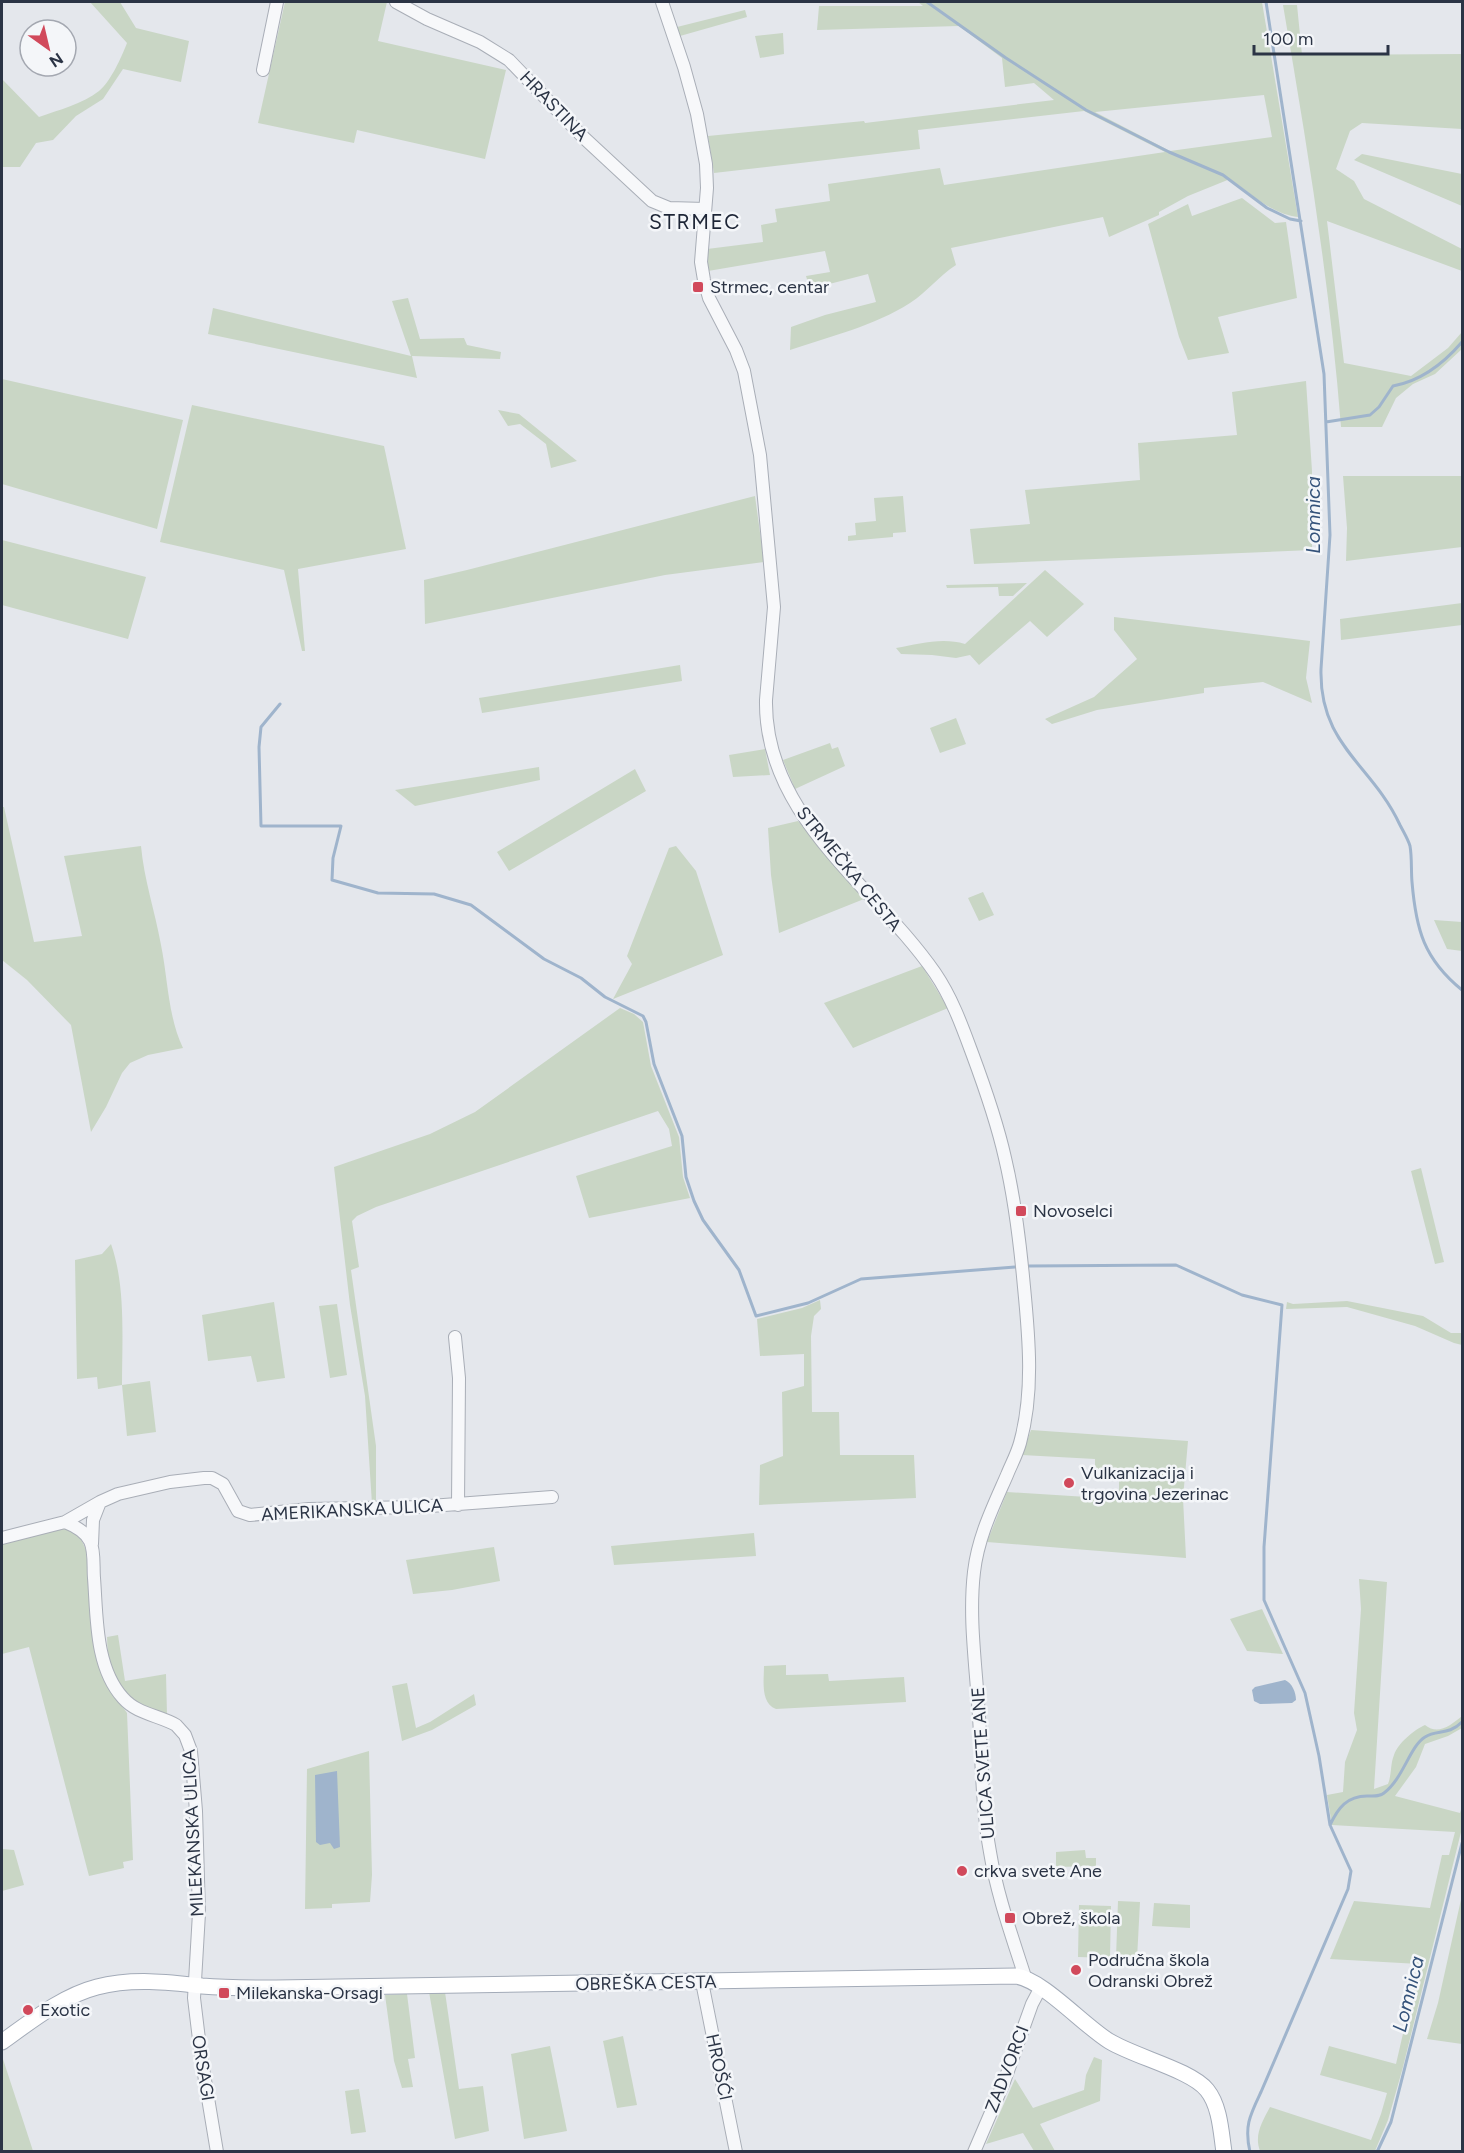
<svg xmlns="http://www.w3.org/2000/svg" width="1464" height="2153" font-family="Figtree,sans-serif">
  <rect width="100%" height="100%" fill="#e4e7ec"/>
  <path fill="#c9d6c5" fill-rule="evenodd" d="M90,2H120L136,28L189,41L181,82L123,69L103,99L76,116L53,140L36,143L20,167H2V79L39,117C58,110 83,104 99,91C111,81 121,58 127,43Z
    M285,2H387L378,41L506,70L485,159L357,130L354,143L258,123Z
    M918,2L938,3L1262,2L1298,217C1273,215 1250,193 1230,179L1188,196L1159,212V215L1109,237L1103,217L951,248L956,265C939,276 927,292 910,303C874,326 831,336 790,350L791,327L825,315L876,302L868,274L810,289L806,276L830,272L825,251L708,271L707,249L763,242L761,225L777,222L775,209L830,201L828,184L940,168L944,185L1165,152L1084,111L918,130L920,149L714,173L708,136L864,121L865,123L1054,100L1034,83L1005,87L1002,58L959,26L817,30L819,6H923ZM1264,95L1272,137L1170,151L1095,112Z
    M1283,5H1297L1302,55L1462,54V129L1362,123L1350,131L1336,169L1354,181L1364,199L1462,249V271L1327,221L1344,363L1411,376L1448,348L1462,332V349L1435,374L1413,384L1396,398L1382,427H1341C1330,285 1307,145 1283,5Z
    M745,10L747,17L680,36L677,27Z
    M783,33L784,54L760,58L755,36Z
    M1362,154L1462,174V206L1354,160Z
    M1242,198L1275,223L1286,222L1297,298L1218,317L1229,353L1188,360L1179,337L1148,224L1188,204L1192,216Z
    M408,298L420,339L464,338L467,345L501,352L500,359L412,356L417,378L208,334L213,308L411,356L392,301Z
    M2,379L183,420L157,529L2,484Z
    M1306,381L1312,471V550L974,564L970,529L1030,524L1025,490L1140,480L1138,443L1237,435L1232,392Z
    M192,405L384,446L406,549L298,569L305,651H302L284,570L160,542Z
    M498,410L519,414L577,461L551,468L546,444L520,424L508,426Z
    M1343,476H1462V547L1346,561L1347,528Z
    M755,496L764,562L665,575L425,624L424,580L467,570Z
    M903,496L906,532L893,533V537L848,541V536L856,535L855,523L876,521L874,498Z
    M2,540L146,577L128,639L2,605Z
    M1045,570L1084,604L1047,637L1030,621L979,665L970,655L956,658L932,655L901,654L896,648C919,644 942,637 965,644Z
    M1027,583L1013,596H999L998,587L947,588L946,585Z
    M1462,603V625L1341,640L1340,619Z
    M1114,617L1310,641L1306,678L1312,703L1263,682L1204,688V693L1097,710L1052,724L1045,719L1094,697L1137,659L1114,630Z
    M680,665L682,681L482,713L479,698Z
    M956,718L966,744L940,753L930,728Z
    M830,743L832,749L838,747L845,766L795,789L783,760Z
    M765,749L770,775L733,777L729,755Z
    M539,767L540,780L415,806L395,790Z
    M635,769L646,791L509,871L497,852Z
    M2,807H4L34,942L82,936L64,856L141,846C144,880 155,911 161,945C168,979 168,1017 183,1048L148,1055L130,1063L122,1073L106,1107L91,1132L71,1025L27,980L2,960Z
    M798,821L864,899L779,933L771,875L768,828Z
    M676,846L696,871L723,955L613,999L632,964L627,956L669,848Z
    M983,892L994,915L979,921L968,898Z
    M1434,920L1462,922V951L1447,949Z
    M922,966L948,1008L853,1048L824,1003Z
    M620,1008L634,1014L643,1022L651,1066L679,1137L683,1177L690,1198L589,1218L576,1176L672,1146L669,1129L658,1111L376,1207L357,1216L352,1221L359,1267L351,1270L376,1446V1503L372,1504L365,1396L350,1305L334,1167L430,1134L475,1112Z
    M1421,1168L1444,1262L1435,1264L1411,1171Z
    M111,1244C126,1286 122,1340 122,1385L150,1381L156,1432L127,1436L122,1385L98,1389L97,1377L77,1379L75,1260L102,1254Z
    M820,1300L821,1309L814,1316L811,1336L812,1412H839L840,1455H914L916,1498L759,1505L760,1465L783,1456L782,1392L804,1386V1354L760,1356L757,1319L802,1308Z
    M1347,1301L1423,1316L1451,1333H1462V1345L1454,1343L1415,1326L1347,1307L1286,1309L1287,1302L1293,1304Z
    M274,1302L285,1378L257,1382L251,1356L208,1361L202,1315Z
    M337,1304L347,1375L330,1378L319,1306Z
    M1031,1430L1188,1441L1183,1498L1186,1558L987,1542L1007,1492L1119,1499V1472L1095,1469V1459L1022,1455Z
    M62,1526L80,1537L86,1550C92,1606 92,1666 127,1713L133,1860L123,1862L124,1868L89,1876L29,1647L2,1654V1543Z
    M754,1533L756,1556L614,1565L611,1546Z
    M494,1547L500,1581L452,1590L413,1594L406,1560Z
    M1359,1579L1387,1582L1374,1789L1388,1784C1392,1774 1390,1765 1394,1755C1398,1743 1414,1730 1425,1725C1438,1736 1451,1725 1462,1716V1728L1448,1736L1425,1744L1416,1767L1395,1796L1460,1813L1462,1806V1828L1403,2067L1388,2120L1375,2151H1260C1254,2135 1262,2122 1270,2107L1371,2140L1381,2114L1387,2093L1320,2075L1329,2046L1396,2064L1419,1964L1330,1959L1354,1901L1430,1908L1442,1855H1449L1455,1832L1332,1825L1327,1795L1343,1792L1345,1762L1357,1730L1354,1713L1361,1609Z
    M1262,1609L1283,1654L1247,1651L1230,1619Z
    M118,1635L125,1681L166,1674L167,1715C123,1701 108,1684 107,1637Z
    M786,1665V1675L828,1674L829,1681L904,1677L906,1702L776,1709C760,1703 764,1680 764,1666Z
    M407,1683L416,1728L430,1722L474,1694L476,1705L432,1730L402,1741L392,1686Z
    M369,1751L372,1875L370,1902L332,1904V1908L305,1909L307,1769Z
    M2,1849L14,1850L24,1885L2,1891Z
    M1085,1850L1086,1858H1096V1866L1056,1867V1852Z
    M1462,1895V2044L1427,2039L1438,2003Z
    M1118,1901L1140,1902L1137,1959L1116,1958Z
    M1154,1903L1190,1905V1928L1152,1926Z
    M1079,1905L1111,1906L1110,1958L1078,1957Z
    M429,1992H445L459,2089L483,2086L489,2131L455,2139Z
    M407,1994L415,2058L408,2059L413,2087L402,2088L394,2061L385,1995Z
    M623,2036L637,2105L617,2108L603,2041Z
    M550,2046L567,2131L524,2139L511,2054Z
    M2,2056L33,2151H2Z
    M1094,2057L1102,2060L1100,2101L1040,2124L1055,2151H1034L1023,2133L986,2144L1015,2079L1033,2108L1084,2090L1086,2075Z
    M359,2089L366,2132L351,2134L345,2091Z"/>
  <path fill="#9fb4cc" d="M1285,1680C1292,1683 1296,1692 1296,1700L1292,1703L1260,1704L1254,1701L1252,1690L1255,1687Z
    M337,1771L340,1847L334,1849L330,1843L320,1845L316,1842L315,1775Z"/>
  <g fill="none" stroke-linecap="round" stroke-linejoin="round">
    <path stroke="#9fb4cc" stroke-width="3" d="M927,2L1006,58L1086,110L1169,152L1223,175L1267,208L1290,219L1301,221
      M1266,2L1324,374L1330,535L1321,669C1319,746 1372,764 1400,825C1403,831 1408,839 1410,846C1412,857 1411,871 1412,882C1416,930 1424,959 1462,990
      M1326,422L1370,415L1379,407L1393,386C1421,381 1444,363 1462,342
      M280,704L261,727L259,747L261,826H341L333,858L332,880L378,893L434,894L471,905L544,959L581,978L605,997L643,1016L646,1022L654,1064L682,1136L686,1177L694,1201L703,1220L739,1270L756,1316L808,1303L861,1279L1015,1267
      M1029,1266L1176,1265L1242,1295L1282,1305L1264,1547V1600L1305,1693L1319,1756L1330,1825
      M1250,2152C1244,2126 1250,2115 1261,2092L1348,1889L1351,1871L1330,1825C1338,1808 1347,1796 1367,1796C1374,1796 1379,1797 1384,1793C1403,1779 1410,1746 1425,1737C1437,1729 1448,1736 1462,1722
      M1377,2152L1391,2122L1462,1843"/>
    <g stroke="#a9aeb7" stroke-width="14">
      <path id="minor" d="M396,2L427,19L480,42L509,60L582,136L652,201L669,208L705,209
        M662,2L684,67L697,114L706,164L707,188L701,262L704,280L709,298L736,350L744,371L760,455L774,607L766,700C764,817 875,886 935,973C952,998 962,1026 972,1053C985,1088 997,1122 1005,1158C1015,1200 1020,1243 1024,1287C1029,1338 1034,1393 1020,1443C1017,1454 1011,1465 1007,1475C993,1507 978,1537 974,1572C969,1615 975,1659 978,1702C982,1752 981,1803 990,1852C997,1895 1012,1936 1025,1977
        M263,70L277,2
        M455,1337L459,1378L458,1505
        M65,1522C75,1526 85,1531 90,1541C95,1551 93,1567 94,1578C97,1617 95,1667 123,1698C137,1714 158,1715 176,1725L185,1735L191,1751L196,1811L199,1913L194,1998L201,2056L217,2152
        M2,1538L65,1522L100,1502L118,1494L170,1482L204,1478H212L223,1484L238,1511L250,1515L309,1509L417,1507L552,1497
        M92,1544L93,1520L100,1502
        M702,1982L736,2152
        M974,2152L1004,2082L1032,2004L1041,1987"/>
    </g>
    <g stroke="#a3abb8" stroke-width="17">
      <path id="major" d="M2,2042C30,2022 62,1996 97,1987C131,1978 168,1982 202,1986C227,1988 252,1988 276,1988L1016,1976C1043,1980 1083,2025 1109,2041C1135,2057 1191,2070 1207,2090C1220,2106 1221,2132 1224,2152"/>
    </g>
    <use href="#minor" stroke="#f7f8fa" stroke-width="12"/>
    <use href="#major" stroke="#fff" stroke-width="15"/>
  </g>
  <g fill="#d1495b" stroke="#f4f6f9" stroke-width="2">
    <rect x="692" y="281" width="12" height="12" rx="3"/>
    <rect x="1015" y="1205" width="12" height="12" rx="3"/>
    <circle cx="1069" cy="1483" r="6"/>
    <circle cx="962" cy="1871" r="6"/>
    <rect x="1004" y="1912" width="12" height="12" rx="3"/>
    <circle cx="1076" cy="1970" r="6"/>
    <rect x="218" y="1987" width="12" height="12" rx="3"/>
    <circle cx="28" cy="2010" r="6"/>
  </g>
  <g text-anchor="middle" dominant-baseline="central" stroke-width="5" stroke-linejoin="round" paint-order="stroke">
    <g font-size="18" fill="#2b3445" stroke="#f4f6f9">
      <text transform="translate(554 106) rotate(46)">HRASTINA</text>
      <text transform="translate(849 869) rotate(51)">STRMEČKA CESTA</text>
      <text transform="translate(352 1510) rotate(-3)">AMERIKANSKA ULICA</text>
      <text transform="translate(983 1763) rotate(-94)">ULICA SVETE ANE</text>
      <text transform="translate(193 1833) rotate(-93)">MILEKANSKA ULICA</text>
      <text transform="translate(646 1983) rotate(-1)">OBREŠKA CESTA</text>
      <text transform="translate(719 2067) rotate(78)">HROŠĆI</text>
      <text transform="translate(203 2068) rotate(81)">ORSAGI</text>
      <text transform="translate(1007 2069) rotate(-69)">ZADVORCI</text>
    </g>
    <g font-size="18" fill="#2b3445" stroke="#f4f6f9" text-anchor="start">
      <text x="710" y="287">Strmec, centar</text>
      <text x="1033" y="1211">Novoselci</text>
      <text x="1081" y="1473">Vulkanizacija i<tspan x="1081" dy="21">trgovina Jezerinac</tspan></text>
      <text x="974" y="1871">crkva svete Ane</text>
      <text x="1022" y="1918">Obrež, škola</text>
      <text x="1088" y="1960">Područna škola<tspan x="1088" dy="21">Odranski Obrež</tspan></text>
      <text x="236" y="1993">Milekanska-Orsagi</text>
      <text x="40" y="2010">Exotic</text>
    </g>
    <g font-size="20" font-style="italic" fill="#34527a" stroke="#f4f6f9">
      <text transform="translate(1313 515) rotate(-90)">Lomnica</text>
      <text transform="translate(1408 1994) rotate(-76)">Lomnica</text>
    </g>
    <g font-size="21" letter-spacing="1.5" fill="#1d2536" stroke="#f4f6f9">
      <text x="695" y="221">STRMEC</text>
    </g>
  </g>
  <rect width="1464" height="2153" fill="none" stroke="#2b3445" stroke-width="6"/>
  <g transform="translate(48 48) rotate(146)"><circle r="28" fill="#f4f6f9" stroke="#a4a8b1" stroke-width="1.5"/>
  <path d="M0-4.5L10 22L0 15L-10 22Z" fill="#d1495b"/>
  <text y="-9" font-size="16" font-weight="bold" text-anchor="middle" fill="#2b3445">N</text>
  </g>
  <path d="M1254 45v9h134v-9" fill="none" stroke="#2b3445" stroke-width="3"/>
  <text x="1263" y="45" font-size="18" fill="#2b3445" stroke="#f4f6f9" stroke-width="4.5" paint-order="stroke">100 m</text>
</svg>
